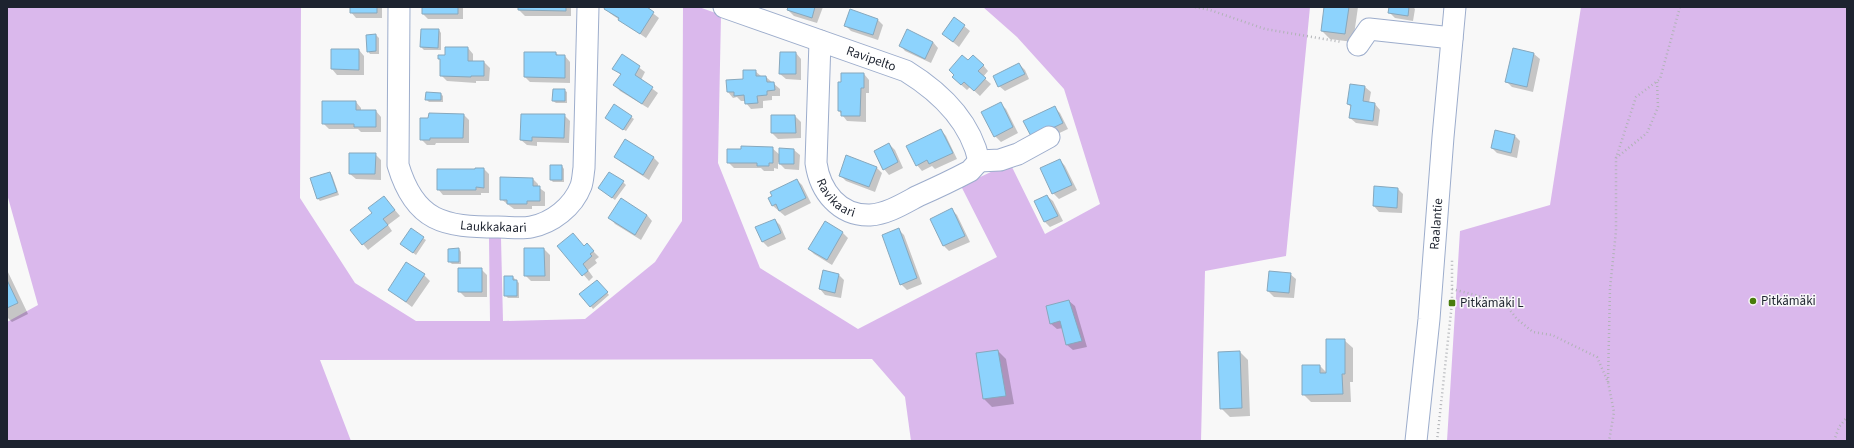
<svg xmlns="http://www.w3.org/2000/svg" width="1854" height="448" font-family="'Source Sans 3',sans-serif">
  <rect width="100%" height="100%" fill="#f8f8f8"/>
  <path fill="#dab8ec" d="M7,7H301L300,198L355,283L416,321H490L489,237L501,238L503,321L585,319L655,262L682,221L683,7H699L721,15L718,163L760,268L858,329L997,257L961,186L1010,163L1045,234L1100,204L1064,89L1017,37L983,7H1310L1286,256L1205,271L1201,441H911L905,397L872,359L320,360L351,441H7V322L38,305L7,194Z
    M1581,7H1847V441H1447L1460,231L1550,205Z"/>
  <path fill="#0003" d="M351,7H382V18H356L351,12Z
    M423,7H463V19H428L423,14Z
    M519,7H571V16H525L519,10Z
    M607,7H645L659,18L646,38L611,14L606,9Z
    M789,7H823L817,23L794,16L788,10Z
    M1325,7H1358L1353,42L1330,39L1322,31Z
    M1390,7H1413L1415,9L1413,21L1395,18L1389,12Z
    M878,20L883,25L878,40L851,31L846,26Z
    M964,26L970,31L959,47L943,34Z
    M439,30L441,33V50H424L421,47Z
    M376,35L379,38V54H370L368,51Z
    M933,42L938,48L931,63L905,51L900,45Z
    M468,48L473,54V62H484L490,68L489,81H476V83L447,81L441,75V60L439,58Z
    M1513,49L1534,54L1540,59L1533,92L1512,87L1506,81Z
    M359,50L364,56V75H337L332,69Z
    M556,53L559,56H565L570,62V83L530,82L525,77Z
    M796,53L801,59V80L786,79L780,74Z
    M622,55L645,72L641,80L658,93L648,108L620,91L615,85L621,75L614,68Z
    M968,62L983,65L988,71L983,77L991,84L980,96L970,87L967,90L959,83Z
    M1019,64L1025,70L1029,79L1005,91L999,86Z
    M755,71L761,76L766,77L780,89V96H772V100L763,101V108L751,109L746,103V101H741L737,97L733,98L728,92Z
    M864,74L869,80V93H866V122L847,121L839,111Z
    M1351,85L1365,87L1371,92L1369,103L1375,104L1380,110L1378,126L1356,123L1350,118L1351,107L1348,104Z
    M564,90L567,92V103H556L553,101Z
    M441,94L443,96V102H429L426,99Z
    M356,102L361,108V111H376L381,117V132H361L358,129H329L323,123Z
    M1000,103L1006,109L1018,133L1001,142L995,136L983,112Z
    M614,105L634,119L626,131L608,120Z
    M1054,107L1060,113L1068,129L1038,143Z
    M464,115L469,120V143H436L435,145H427L421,139Z
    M564,115L570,121L569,143L537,142V146L527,145L521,140Z
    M795,116L801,122V138L778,139L772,133Z
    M941,130L946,136L957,159L935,169L932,166L922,171L917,165Z
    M1515,136L1520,141L1517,158L1497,153L1492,148Z
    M626,140L654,158L659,163L649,180L621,162L616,157Z
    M889,144L895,150L903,168L889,175L884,169Z
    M772,148L780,155V149L794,150L800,155L799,170L785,169L778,162V169L774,168V171H764L761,168H734L728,162Z
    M375,154L381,160V180L356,179L350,174Z
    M1060,160L1065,166L1077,190L1059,199L1053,193Z
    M562,166L564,169V182H553L551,180Z
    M876,167L882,173L875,192L846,181L840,175Z
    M484,169L489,174V193H481V195H443L438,189L476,170Z
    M330,173L332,175L339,195L320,201L318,199Z
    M533,179L538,184V187L545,192V206H532V209H514L501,199Z
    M797,180L802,185L811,203L785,216L773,206Z
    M623,182L626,185L615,200L599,188Z
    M1398,189L1403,194L1402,213L1379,212L1374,206Z
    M1047,196L1053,201L1063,221L1050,227L1045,222L1035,202Z
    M389,203L400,216L388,225L392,231L368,250L351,230Z
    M952,210L957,215L970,242L949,251L944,246L931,219Z
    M647,215L652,221L641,240L615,224L610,218Z
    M775,220L780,225L786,239L768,247L762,241Z
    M825,222L843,233L848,238L832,265L814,254L809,249Z
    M898,229L904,235L922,284L907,290L901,284Z
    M423,238L426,240L416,255L404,246Z
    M559,246L584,247L592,250L599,257L595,260L597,263L588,270L593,277L589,281Z
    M459,249L461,252V264H452L449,261Z
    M525,249H544L550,255V281H531L525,275Z
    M481,269L487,275V297H465L459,291Z
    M7,270L28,314L12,322L7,317Z
    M1290,274L1296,279L1294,298L1274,297L1268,291Z
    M424,275L430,281L412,307L389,290Z
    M839,275L844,280L841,298L825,295L820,289Z
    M513,277L519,283V298H508L505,295Z
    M599,283L609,295L593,309L581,294Z
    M1069,301L1075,306L1087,347L1073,350L1067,345L1063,328L1057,329L1051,324Z
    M1344,340L1353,348V382H1350L1351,402H1311L1303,394L1320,366L1328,374Z
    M998,351L1006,359L1014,404L992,407L984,399Z
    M1240,352L1248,360L1250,416L1230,417L1221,408Z"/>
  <path fill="#8dd3fd" stroke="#87a8bd" d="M350,7H377V13H350Z
    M422,7H458V14H422Z
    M518,7H566V11L518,10Z
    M605,7H647L654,12L640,34L618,20L619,18L604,9Z
    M788,7H815L812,18L787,10Z
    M1324,7H1349L1345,34L1321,31Z
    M1389,7H1409L1408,16L1388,13Z
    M850,9L878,19L873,35L844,26Z
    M954,17L965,25L953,42L942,34Z
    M421,29H439L438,48L420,47Z
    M907,29L933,42L925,59L899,46Z
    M376,34V51L367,52L366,35Z
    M445,47H468V61H484V76H471V77L440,76V59H438V55H445Z
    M1513,48L1534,53L1527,87L1505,82Z
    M331,49H359V70L331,69Z
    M524,52H556V55H565V78L524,77Z
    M780,52H796V74H779Z
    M622,54L640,66L635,75L653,87L642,104L613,85L621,74L612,69Z
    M962,55L968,60L973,55L984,65L978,71L986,78L974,91L964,82L961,85L952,77L954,75L949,70Z
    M1019,63L1025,74L998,87L993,76Z
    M743,70H756V76H766L767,82H774L775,90L767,91V95L757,96L758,103L745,104L744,95L734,96V92H727L726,80L743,79Z
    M841,73H864V88H861L860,116H841V111H838V82H841Z
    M1350,84L1365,86L1363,101L1375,103L1373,121L1349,118L1351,105L1347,104Z
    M553,89H565V101H552Z
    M426,92L441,93V100H425Z
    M322,101H356V110H376V127H354V124H322Z
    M1001,102L1013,127L994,137L981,112Z
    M614,104L632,116L623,130L605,118Z
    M1055,106L1063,123L1032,138L1023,121Z
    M429,113L464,114L463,138H430V140H420V118H428Z
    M521,114H565L564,138L532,137V141L520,140Z
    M771,115H795L796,133H771Z
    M941,129L953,153L929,164L927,160L916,166L906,146Z
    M1495,130L1515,135L1511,153L1491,148Z
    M625,139L654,157L643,175L614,157Z
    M889,143L898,162L883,170L874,151Z
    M741,146L773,147V163H769V166H757V163H727V149H741Z
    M779,148L794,149V164H779Z
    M349,153H376L375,174H349Z
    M846,155L877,167L869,187L839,176Z
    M1060,159L1072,185L1052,194L1040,168Z
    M550,165H562V180H550Z
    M475,168H484V188L476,187V190H437V169H475Z
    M330,172L337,192L317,199L310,178Z
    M609,172L624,181L612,198L598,188Z
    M500,177L533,178V186H540V201H527V204H507V200H500Z
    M797,179L806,198L779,211L776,204L772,206L768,198L772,196L770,192Z
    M1374,186L1398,188L1397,208L1373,206Z
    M1047,195L1058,216L1044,222L1034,201Z
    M384,196L395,210L383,219L388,225L362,245L350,230L372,213L368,208Z
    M621,198L647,215L635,235L608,218Z
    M952,208L965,236L943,246L930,219Z
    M775,219L781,233L762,242L755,227Z
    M825,221L843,232L827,260L808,249Z
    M411,228L424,237L413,253L400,244Z
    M899,228L917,278L900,285L882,235Z
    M573,233L584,246L587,243L594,251L590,254L592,256L583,264L588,271L582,276L557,246Z
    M459,248V262H448V249Z
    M524,248H544L545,276H524Z
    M406,262L425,274L406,302L388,290Z
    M458,268H482V292H458Z
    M823,270L839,274L835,293L819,289Z
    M1269,271L1291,273L1289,293L1267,291Z
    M504,276H513V280H517V296H504Z
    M7,280L18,303L7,308Z
    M597,280L608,292L590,307L579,294Z
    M1069,300L1082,341L1066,345L1060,321L1050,324L1046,306Z
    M1326,339H1345V374H1342L1343,394L1302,395V365H1320V373H1326Z
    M998,350L1006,396L983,399L976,353Z
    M1240,351L1242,408L1220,409L1218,352Z"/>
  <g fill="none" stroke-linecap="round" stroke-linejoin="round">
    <g stroke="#9dadcc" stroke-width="23">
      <g id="minor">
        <path id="s1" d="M399,7L398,165C415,222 444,227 498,227C508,227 521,229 531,227C552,223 573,207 581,186C583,180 583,174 584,168L588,7"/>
        <path id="s2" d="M724,7L906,71C940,92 970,120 979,161"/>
        <path id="s3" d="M820,41L816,163C820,191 839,216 870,215C887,214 903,204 918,196C936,188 953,180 970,171L979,161"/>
        <path d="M1358,45L1369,29L1452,38"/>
        <path d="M979,161L1000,160L1018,154L1049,137"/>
        <path id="s4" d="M1416,441L1429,319L1443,137L1455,7"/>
      </g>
    </g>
    <path stroke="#b1b3b7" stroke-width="2.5" stroke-dasharray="1 3" stroke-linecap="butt" d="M1195,7L1210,10L1265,29L1342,42
      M1616,158L1647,133L1658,107L1657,82
      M1452,289L1494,300L1505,304L1517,319L1533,332L1552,335L1597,357L1608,382L1614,412L1609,441
      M1608,382L1610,288L1616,231V158L1636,97L1660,79L1680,7
      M1437,441L1452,303V259
      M1834,441L1839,427L1847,417"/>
    <use href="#minor" stroke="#fff" stroke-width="21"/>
  </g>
  <g fill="#487c0b" stroke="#f8f8f8" stroke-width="1.5">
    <circle cx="1753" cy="301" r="4"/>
    <rect x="1448" y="299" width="8" height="8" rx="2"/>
  </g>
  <g text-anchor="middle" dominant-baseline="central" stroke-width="3" stroke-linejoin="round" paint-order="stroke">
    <g font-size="13" fill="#1d232f" stroke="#f8f8f8">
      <text stroke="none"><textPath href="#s2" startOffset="156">Ravipelto</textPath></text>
      <text stroke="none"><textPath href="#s3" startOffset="164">Ravikaari</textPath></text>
      <text stroke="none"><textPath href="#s4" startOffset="218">Raalantie</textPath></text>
      <text stroke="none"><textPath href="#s1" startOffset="284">Laukkakaari</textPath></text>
    </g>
    <g font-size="13" fill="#1d232f" stroke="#f8f8f8" text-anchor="start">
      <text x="1761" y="301">Pitkämäki</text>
      <text x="1460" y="303">Pitkämäki L</text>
    </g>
  </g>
  <rect width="1854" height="448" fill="none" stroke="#1d232f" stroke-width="16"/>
</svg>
